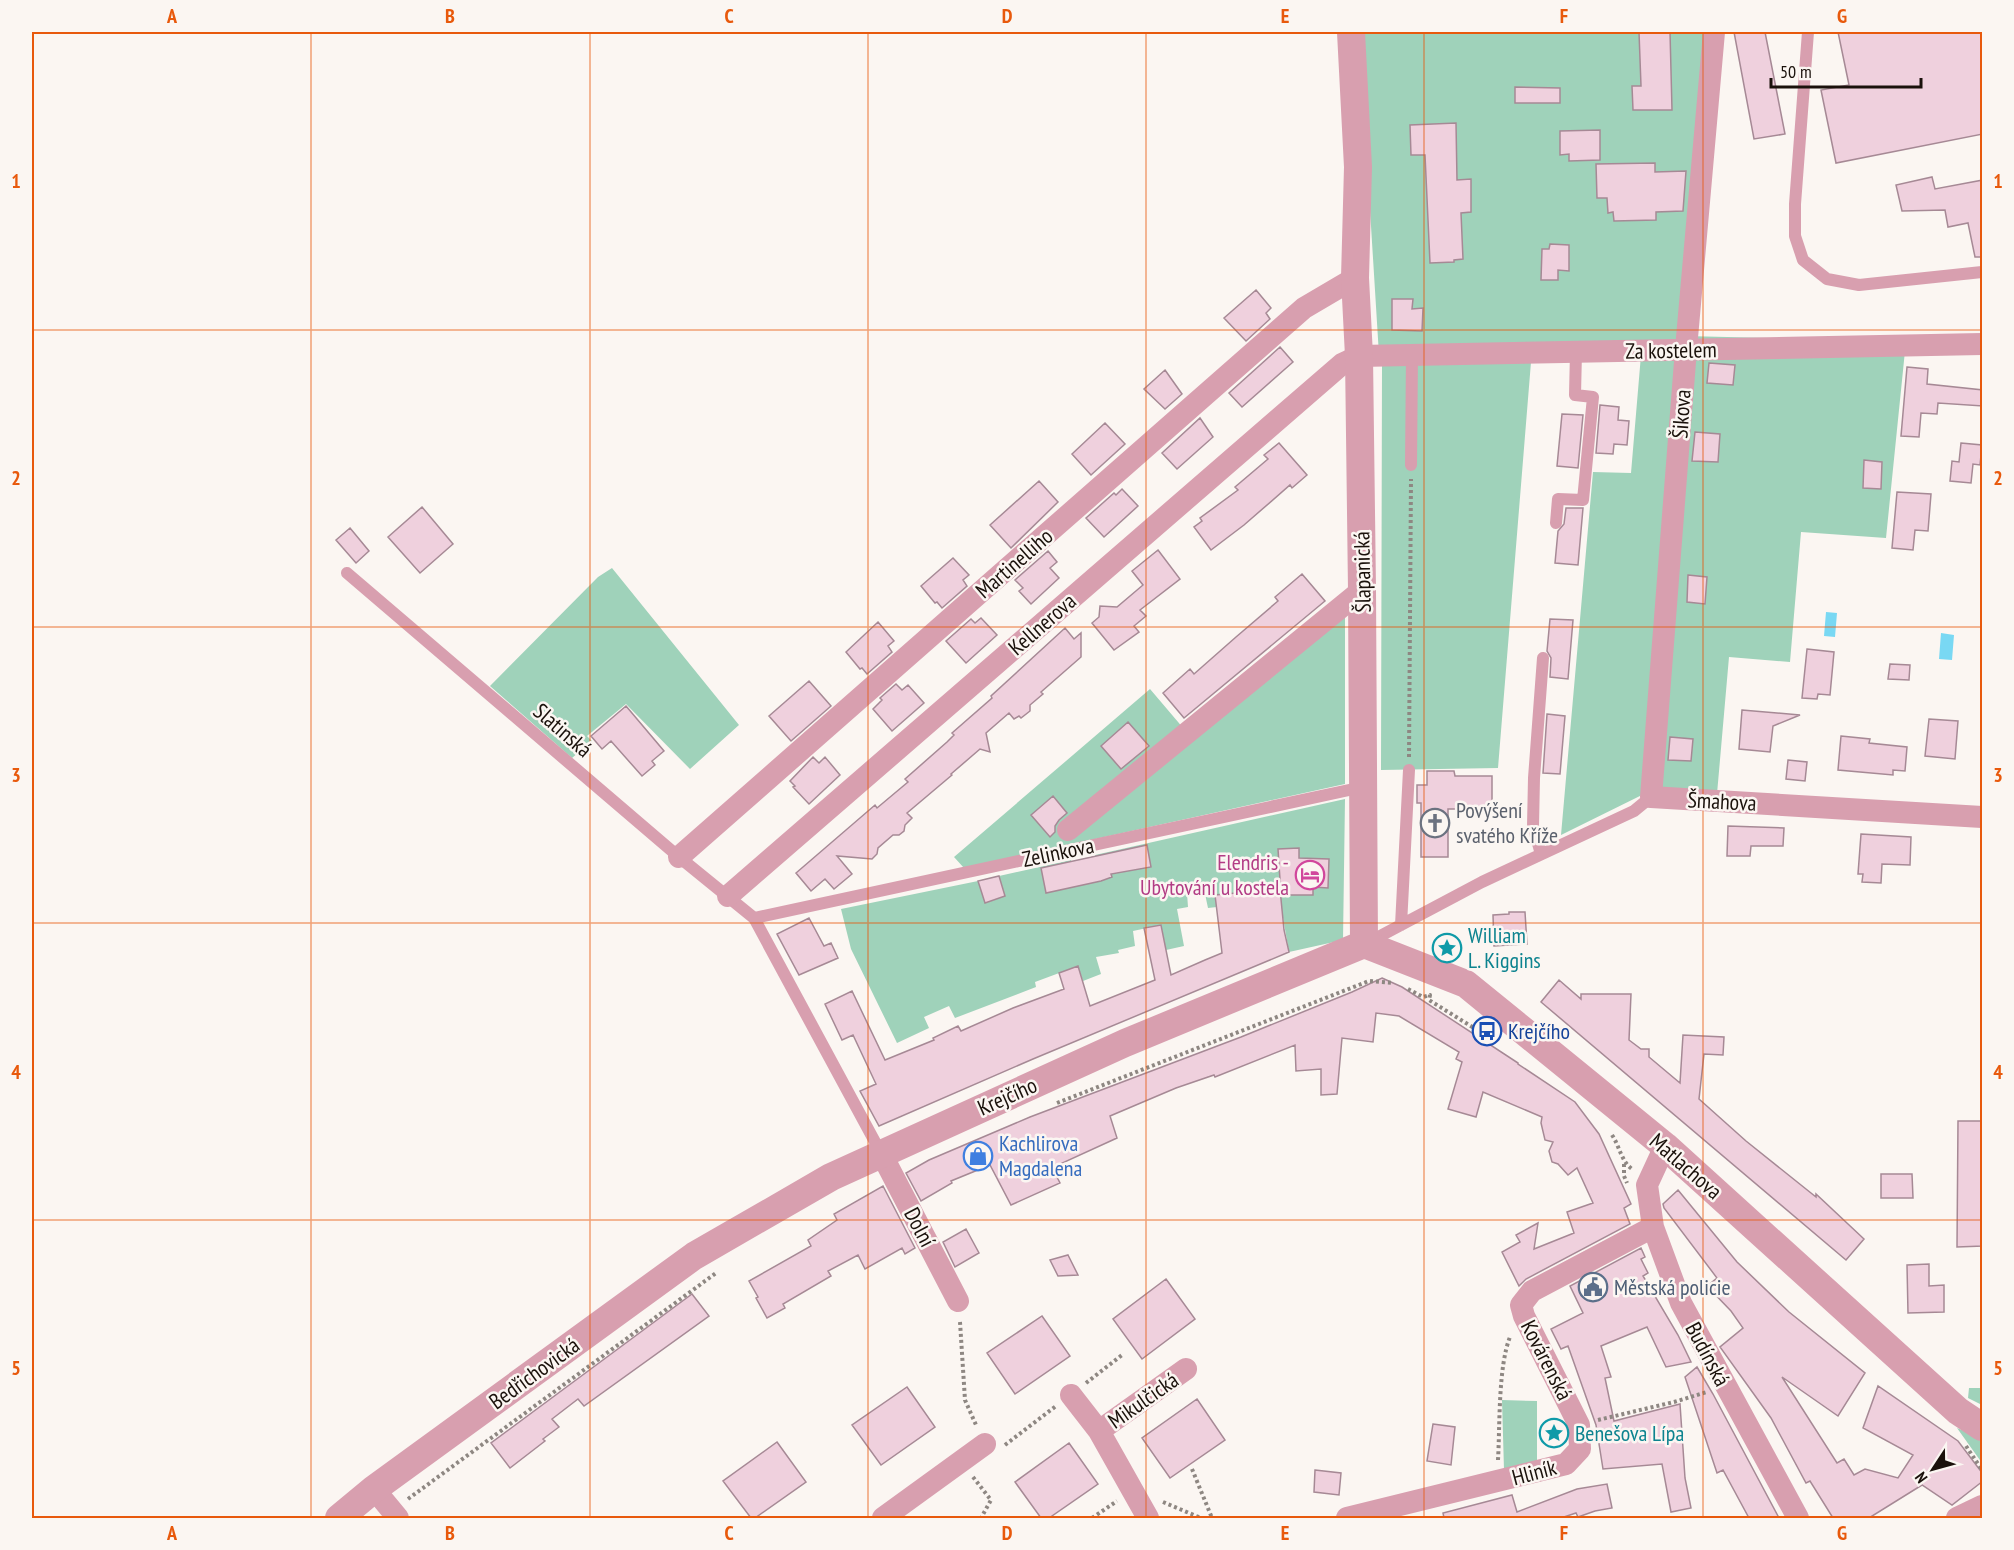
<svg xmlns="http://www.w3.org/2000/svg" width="2014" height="1550" font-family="'PT Sans Narrow',sans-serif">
  <rect width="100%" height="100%" fill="#fbf6f2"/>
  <path fill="#9fd2ba" d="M1359,32H1710L1685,336L1906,341L1886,538L1801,532L1790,662L1729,657L1717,794L1646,793L1561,835L1593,472L1631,473L1641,355H1379Z
    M1531,362L1498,768L1381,770L1382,366Z
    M612,568L739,725L690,769L626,704L587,736L592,741L572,758L490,686L598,577Z
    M1345,598V784L964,868L954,857L1150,689L1184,729Z
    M1345,799L1343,940L1289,952L1282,912H1256L1217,907L1208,908L1205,894L1195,895L1194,892L1187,893L1188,907L1177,909L1184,946L1166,950L1161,925L1133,931L1135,946L1118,950L1119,953L1096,957L1101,974L1083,981L1078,966L1035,982L1036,987L955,1018L949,1006L924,1017L929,1028L897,1043L851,949L841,909L978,881L986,903L1005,896L999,876L1071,860L1077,886L1096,857L1095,855Z
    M1969,1388H1982V1405L1968,1398Z
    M1502,1400L1537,1401V1461L1504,1470Z
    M1957,1428L1982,1438V1463Z"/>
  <path fill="#79d8f3" d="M1826,612L1837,613L1835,637L1824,636Z
    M1941,633L1954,635L1952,660L1939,659Z"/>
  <path fill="#efd0dd" stroke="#a68995" stroke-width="1.5" d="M1639,32H1670L1672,110H1633L1632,86H1641Z
    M1734,32H1765L1785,134L1754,139Z
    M1838,32H1983V134L1836,163L1821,90L1849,85Z
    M1515,87L1560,88V103H1515Z
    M1456,123L1457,180L1471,179V212L1461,213L1463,259L1454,260V262L1430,263L1425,155H1411L1410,125Z
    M1600,130V160L1569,161V154L1560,155V131Z
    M1655,163V172L1686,171L1683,211L1656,212V220L1614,221L1613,212L1608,213L1607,198H1597L1596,164Z
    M1932,177L1935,189L1983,180V257H1975L1968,223L1948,227L1945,210L1902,211L1896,185Z
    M1550,244L1569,245V271L1558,270V280H1541L1542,249H1549Z
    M1256,290L1271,308L1266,313L1270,319L1246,341L1224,318Z
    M1392,299H1413L1412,309L1423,308L1422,331L1392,330Z
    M1280,347L1293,362L1242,407L1229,393Z
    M1709,363L1735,365L1733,385L1707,383Z
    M1907,367L1928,369L1927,384L1983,390V406L1938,403L1937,414L1921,413L1919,437L1901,436Z
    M1165,370L1182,394L1165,409L1144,389Z
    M1600,405L1619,407L1618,420L1629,421L1627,445L1614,444L1613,454L1596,453Z
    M1562,414L1583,415L1578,468L1557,466Z
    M1200,418L1213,437L1177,469L1162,453Z
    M1105,423L1125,444L1091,475L1072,454Z
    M1695,432L1720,434L1718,462L1692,461Z
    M1279,443L1307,475L1292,488L1290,485L1244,525L1211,550L1194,527L1202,521L1200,518L1238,490L1235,487L1268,459L1264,455Z
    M1961,443L1982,445L1980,465L1973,464L1971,483L1950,481L1952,461L1959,462Z
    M1864,460L1882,462L1881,489L1863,488Z
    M1039,481L1058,502L1011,548L990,525Z
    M1122,489L1138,506L1104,537L1086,518L1114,493L1116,495Z
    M1897,492L1931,494L1928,531L1915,530L1913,550L1892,548Z
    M422,507L453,544L420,573L388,537Z
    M1566,508H1583L1578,565L1555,563L1558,531L1564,524Z
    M350,528L369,551L356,563L336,540Z
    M1158,550L1180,579L1140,610L1146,616L1134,626L1139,632L1114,650L1092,623L1099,617L1100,606L1117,607L1143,585L1132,571Z
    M1048,551L1057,562L1050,568L1059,578L1031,604L1019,591L1023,588L1015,580Z
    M953,558L969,575L963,580L967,586L942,608L937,602L935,603L921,586Z
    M1302,574L1325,601L1184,718L1163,693L1190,669L1194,674L1236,637L1278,601L1275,597Z
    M1688,575L1707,577L1705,604L1687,602Z
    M981,618L997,635L966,663L946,641L971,619L975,623Z
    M1550,619L1573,620L1568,679L1550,677L1551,658L1547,651Z
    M878,622L894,641L888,646L892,652L867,674L862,668L860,669L846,652Z
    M1065,628L1074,639L1081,633V657L1041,692L1043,694L1030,705V711L1021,718L1019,716L1014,719L1009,713L986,733L990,752L980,749L951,774L952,775L907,813L912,818L905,825L904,831L899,835H893L878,848L877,854L872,859L837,856L852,874L834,889L825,879L811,891L796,873L875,805L877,808L908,782L905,779L947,742L954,735L952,733L992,698L991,696Z
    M1807,649L1834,652L1830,695L1818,694L1817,699L1802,698Z
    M1890,664L1910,665L1909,680L1888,679Z
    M809,681L831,706L791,741L769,716Z
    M896,684L902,690L908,685L924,703L892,731L873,709L882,700L880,698Z
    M626,706L664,751L652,761L655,765L642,776L611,741L602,749L591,736Z
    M1742,710L1800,715L1773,726L1770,752L1739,749Z
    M1547,714L1565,716L1560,774L1543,773Z
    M1929,719L1958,721L1955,759L1925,756Z
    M1128,722L1149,746L1121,769L1101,746Z
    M1841,736L1870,739L1869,743L1907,747L1905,771L1893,770V775L1838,770Z
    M1670,737L1693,739L1691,761L1668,760Z
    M813,757L819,763L825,757L840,775L809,804L793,787L795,786L790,781Z
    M1788,760L1807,762L1805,781L1786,779Z
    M1427,771H1454L1455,776H1492V809H1448V857H1421V803H1417V785H1427Z
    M1053,796L1067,813L1059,820L1055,826V832L1050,837L1031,815Z
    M1728,826L1784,828L1783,846H1751L1750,856H1727Z
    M1861,834L1911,837L1910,865L1882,864L1881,883L1862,882L1863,874H1858Z
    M1147,845L1151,867L1111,874L1112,877L1101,881L1046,893L1041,868Z
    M1299,848V858L1329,859L1328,888L1313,887V895H1281L1278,849Z
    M999,876L1005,896L985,903L978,881Z
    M1280,889L1284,930L1289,952L1033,1059L879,1126L860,1091L876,1084L853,1035L842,1040L825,1004L852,991L885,1060L934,1040L933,1038L958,1026L961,1031L1013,1008L1064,989L1059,973L1078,966L1090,1006L1155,980L1144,928L1161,925L1171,975L1205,960L1222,953L1215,895Z
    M1509,912H1525L1527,944L1494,946L1493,915L1509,914Z
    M809,918L824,946L831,943L838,958L799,975L777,934Z
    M1382,978L1402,987L1518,1063V1064L1575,1102L1599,1134L1631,1204L1624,1208L1630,1224L1526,1279L1519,1286L1502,1252L1520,1242L1516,1235L1538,1223L1534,1249L1574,1233L1567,1212L1593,1203L1577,1168L1568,1175L1558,1164L1552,1162L1549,1151L1553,1142L1545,1140L1541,1123L1542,1117L1483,1092L1476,1117L1448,1109L1462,1062L1456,1059L1459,1052L1399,1016L1376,1013L1373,1042L1342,1038L1337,1094L1321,1095V1069L1296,1071L1295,1045L1215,1077L1214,1075L1176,1088L1110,1116L1117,1138L1060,1164L1064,1173L1057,1177L1060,1183L1011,1205L990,1165L951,1181L952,1183L921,1201L906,1173L929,1160L1030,1117L1241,1037L1352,992Z
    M1559,980L1581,999V994H1631L1629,1040L1641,1049H1649V1057L1680,1083L1683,1035L1724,1037L1723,1055L1704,1054L1699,1099L1746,1141L1816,1197V1194L1864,1239L1846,1260L1541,1002Z
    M1958,1121H1983V1246L1957,1247Z
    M1881,1174H1912L1913,1198H1881Z
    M883,1186L915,1248L905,1254L902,1248L865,1269L858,1255L828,1271L831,1276L783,1304L785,1308L767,1318L756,1298L758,1297L749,1281L811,1246L808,1240L837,1220L834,1214Z
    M1678,1190L1737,1262L1789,1312L1865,1373L1838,1416L1782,1377L1837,1463L1844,1459L1854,1475L1865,1469L1898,1478L1913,1455L1863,1428L1878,1386L1958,1441L1983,1474V1481L1952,1505L1922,1485L1869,1518H1833L1810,1481L1806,1483L1771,1418L1720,1347L1743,1328L1731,1311L1707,1286L1717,1278L1664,1208L1663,1204Z
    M966,1229L979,1253L955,1267L943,1242Z
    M1641,1248L1645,1257L1641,1259L1648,1273L1643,1276L1678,1335L1691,1362L1666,1367L1647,1327L1601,1346L1611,1377L1605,1378L1614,1421L1680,1404L1685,1478L1691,1508L1671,1512L1662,1464L1603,1469L1596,1425L1568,1346L1561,1349L1551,1329L1583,1313L1570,1286Z
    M1068,1255L1078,1275L1058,1276L1050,1260Z
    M1929,1264V1286L1944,1285V1312L1908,1313L1907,1265Z
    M1166,1279L1195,1319L1142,1359L1113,1319Z
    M692,1294L709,1316L584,1406L578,1399L552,1419L559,1427L543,1439L545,1441L510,1468L491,1443Z
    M1042,1316L1070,1356L1015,1394L987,1353Z
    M1697,1367L1713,1394L1779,1518H1749L1723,1470L1717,1473L1685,1377Z
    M907,1387L935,1427L881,1465L852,1425Z
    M1197,1399L1225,1440L1170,1478L1142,1438Z
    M1433,1424L1455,1427L1451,1465L1427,1461Z
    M777,1442L806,1482L755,1518H751L723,1481Z
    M1069,1443L1098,1484L1049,1518H1041L1015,1482Z
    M1315,1470L1341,1473L1339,1495L1314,1492Z
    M1607,1484L1612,1508L1595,1511L1578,1517L1576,1513L1561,1518H1444L1443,1513L1512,1495L1517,1512L1577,1489Z"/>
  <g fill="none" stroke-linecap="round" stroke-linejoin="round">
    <path stroke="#8e8782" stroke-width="4" stroke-dasharray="3 3" stroke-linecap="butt" d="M1409,757L1411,479
      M1408,989L1423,997L1430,995L1429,1000L1482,1033L1487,1031
      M1057,1103L1369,981L1393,983
      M1612,1135C1620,1147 1621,1161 1632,1169
      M1624,1164V1176L1627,1183
      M960,1322L965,1400L976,1425
      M1086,1383L1122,1355
      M1598,1420L1674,1402L1707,1392
      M1005,1445L1056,1406
      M1966,1446L1982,1470
      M1498,1460C1500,1426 1498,1367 1510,1337
      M1192,1469L1212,1518
      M973,1477L991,1500L981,1518
      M408,1499L716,1273
      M1163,1502L1201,1518
      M1092,1518L1117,1501"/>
    <path stroke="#d89faf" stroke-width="12" d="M1808,32L1795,204V236L1803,260L1827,279L1859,285L1982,272
      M1411,465L1412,355
      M1556,523L1558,499L1583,500L1593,397L1575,395L1576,352
      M347,573L679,857L754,918L881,1153
      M1541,854L1533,826L1534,778L1543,658
      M754,918L1363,787
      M1401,925L1409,770
      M1367,943L1482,882L1634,811L1651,797"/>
    <path stroke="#d89faf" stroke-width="22" d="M1714,32L1686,349L1651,797L1982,817
      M1068,830L1362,590
      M679,857L1304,308L1355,278
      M728,896L1342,364L1359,356L1982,344
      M1665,1146L1647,1185L1653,1227L1681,1303L1798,1518
      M881,1153L958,1301
      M1071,1395L1099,1431L1148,1518
      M1099,1431L1186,1369
      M374,1489L398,1518
      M883,1518L985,1444
      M1347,1518L1566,1464L1580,1449L1579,1425L1524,1316L1521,1305L1532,1291L1653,1227
      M1957,1518L1982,1506"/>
    <path stroke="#d89faf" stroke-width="28" d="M1351,32L1358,167L1355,278L1359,356L1362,590L1364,944
      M1364,944L1466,984L1665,1146L1958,1411L1982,1427
      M339,1518L374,1489L694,1256L831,1177L1125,1043L1364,944"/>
  </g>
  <path fill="none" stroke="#e8590c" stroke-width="1.5" stroke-opacity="0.55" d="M311,32V1518M590,32V1518M868,32V1518M1146,32V1518M1424,32V1518M1703,32V1518M32,330H1982M32,627H1982M32,923H1982M32,1220H1982"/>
  <defs>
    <g id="church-ring" transform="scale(1.5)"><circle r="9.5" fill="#fbf6f2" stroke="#6b7280" stroke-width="1.5"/><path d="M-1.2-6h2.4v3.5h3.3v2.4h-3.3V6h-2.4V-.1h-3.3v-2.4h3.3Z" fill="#6b7280"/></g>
    <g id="hotel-ring" transform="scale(1.5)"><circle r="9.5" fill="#fbf6f2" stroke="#d1479c" stroke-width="1.5"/><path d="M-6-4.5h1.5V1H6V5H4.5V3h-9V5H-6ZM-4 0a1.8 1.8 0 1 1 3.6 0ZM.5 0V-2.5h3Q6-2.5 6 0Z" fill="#d1479c"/></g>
    <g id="sight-ring" transform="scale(1.5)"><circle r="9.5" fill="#fbf6f2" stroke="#0f9aa8" stroke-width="1.5"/><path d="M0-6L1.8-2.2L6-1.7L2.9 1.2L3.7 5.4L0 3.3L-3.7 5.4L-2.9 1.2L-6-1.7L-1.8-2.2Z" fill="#0f9aa8"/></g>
    <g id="bus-ring" transform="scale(1.5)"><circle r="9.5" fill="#fbf6f2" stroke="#1a4fb4" stroke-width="1.5"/><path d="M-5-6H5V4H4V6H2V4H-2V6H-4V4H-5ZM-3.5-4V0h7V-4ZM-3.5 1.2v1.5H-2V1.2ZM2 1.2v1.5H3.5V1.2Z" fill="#1a4fb4"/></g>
    <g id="shop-ring" transform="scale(1.5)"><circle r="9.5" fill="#fbf6f2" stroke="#3f7fe0" stroke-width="1.5"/><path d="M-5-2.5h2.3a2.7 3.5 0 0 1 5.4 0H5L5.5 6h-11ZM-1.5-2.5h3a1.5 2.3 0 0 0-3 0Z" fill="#3f7fe0"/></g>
    <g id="civic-ring" transform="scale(1.5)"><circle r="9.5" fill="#fbf6f2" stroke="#5c6f8a" stroke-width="1.5"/><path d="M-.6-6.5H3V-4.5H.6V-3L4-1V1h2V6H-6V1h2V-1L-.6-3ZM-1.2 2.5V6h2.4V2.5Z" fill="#5c6f8a"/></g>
  </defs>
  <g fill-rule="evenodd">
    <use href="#church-ring" x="1435" y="823"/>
    <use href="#hotel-ring" x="1310" y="875"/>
    <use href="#sight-ring" x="1447" y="948"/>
    <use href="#bus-ring" x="1487" y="1031"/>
    <use href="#shop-ring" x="978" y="1156"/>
    <use href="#civic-ring" x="1593" y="1287"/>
    <use href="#sight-ring" x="1554" y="1433"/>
  </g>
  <g text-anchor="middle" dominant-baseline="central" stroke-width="5" stroke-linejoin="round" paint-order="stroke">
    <g font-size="22" fill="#1a110b" stroke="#fbf6f2">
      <text transform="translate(1671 350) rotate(-1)">Za kostelem</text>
      <text transform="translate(1681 414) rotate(-86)">Šikova</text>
      <text transform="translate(1014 563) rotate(-41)">Martinelliho</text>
      <text transform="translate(1362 572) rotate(-91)">Šlapanická</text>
      <text transform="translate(1042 624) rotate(-41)">Kellnerova</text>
      <text transform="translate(563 730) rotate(41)">Slatinská</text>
      <text transform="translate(1722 801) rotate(3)">Šmahova</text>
      <text transform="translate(1058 852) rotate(-12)">Zelinkova</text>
      <text transform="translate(1007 1096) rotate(-24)">Krejčího</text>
      <text transform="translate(1686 1166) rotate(41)">Matlachova</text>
      <text transform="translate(920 1227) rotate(62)">Dolní</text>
      <text transform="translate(1708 1354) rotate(62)">Budínská</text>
      <text transform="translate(1547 1360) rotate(63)">Kovárenská</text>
      <text transform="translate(534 1373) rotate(-36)">Bedřichovická</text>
      <text transform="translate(1143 1400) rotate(-35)">Mikulčická</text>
      <text transform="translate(1534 1472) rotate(-15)">Hliník</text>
    </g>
    <g font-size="22" fill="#5b616d" stroke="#fbf6f2" text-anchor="start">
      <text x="1456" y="810">Povýšení<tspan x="1456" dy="25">svatého Kříže</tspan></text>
    </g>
    <g font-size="22" fill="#b23c85" stroke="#fbf6f2" text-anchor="end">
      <text x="1289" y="862">Elendris -<tspan x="1289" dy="25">Ubytování u kostela</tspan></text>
    </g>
    <g font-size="22" fill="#0d838f" stroke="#fbf6f2" text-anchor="start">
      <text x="1468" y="935">William<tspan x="1468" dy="25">L. Kiggins</tspan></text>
      <text x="1575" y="1433">Benešova Lípa</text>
    </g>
    <g font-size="22" fill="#164399" stroke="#fbf6f2" text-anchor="start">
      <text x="1508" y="1031">Krejčího</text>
    </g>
    <g font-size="22" fill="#366cbe" stroke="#fbf6f2" text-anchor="start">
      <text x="999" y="1143">Kachlirova<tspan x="999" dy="25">Magdalena</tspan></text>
    </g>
    <g font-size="22" fill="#4e5e75" stroke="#fbf6f2" text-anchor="start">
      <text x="1614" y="1287">Městská policie</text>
    </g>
  </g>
  <rect width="2014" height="1550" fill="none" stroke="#fbf6f2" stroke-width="66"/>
  <g transform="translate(1933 1469) rotate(234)" stroke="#fbf6f2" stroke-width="4.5" paint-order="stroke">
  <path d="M0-4.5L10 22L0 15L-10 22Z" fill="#1a110b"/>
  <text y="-9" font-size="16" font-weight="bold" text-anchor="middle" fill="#1a110b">N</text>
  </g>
  <path d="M1771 78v9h150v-9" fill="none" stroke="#1a110b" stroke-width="3"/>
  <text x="1780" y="78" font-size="18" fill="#1a110b" stroke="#fbf6f2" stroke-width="4.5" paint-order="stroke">50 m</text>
  <rect x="33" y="33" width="1948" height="1484" fill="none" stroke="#e8590c" stroke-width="2"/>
  <g font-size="20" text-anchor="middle" font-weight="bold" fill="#e8590c">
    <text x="172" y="23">A</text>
    <text x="450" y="23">B</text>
    <text x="729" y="23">C</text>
    <text x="1007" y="23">D</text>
    <text x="1285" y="23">E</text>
    <text x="1564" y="23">F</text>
    <text x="1842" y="23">G</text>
    <text x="16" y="188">1</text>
    <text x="1998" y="188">1</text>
    <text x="16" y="485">2</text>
    <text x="1998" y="485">2</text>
    <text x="16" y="782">3</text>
    <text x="1998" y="782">3</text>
    <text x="16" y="1079">4</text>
    <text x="1998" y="1079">4</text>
    <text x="16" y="1375">5</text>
    <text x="1998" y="1375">5</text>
    <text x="172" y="1540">A</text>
    <text x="450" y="1540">B</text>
    <text x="729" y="1540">C</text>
    <text x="1007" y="1540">D</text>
    <text x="1285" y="1540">E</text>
    <text x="1564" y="1540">F</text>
    <text x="1842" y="1540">G</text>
  </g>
</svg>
